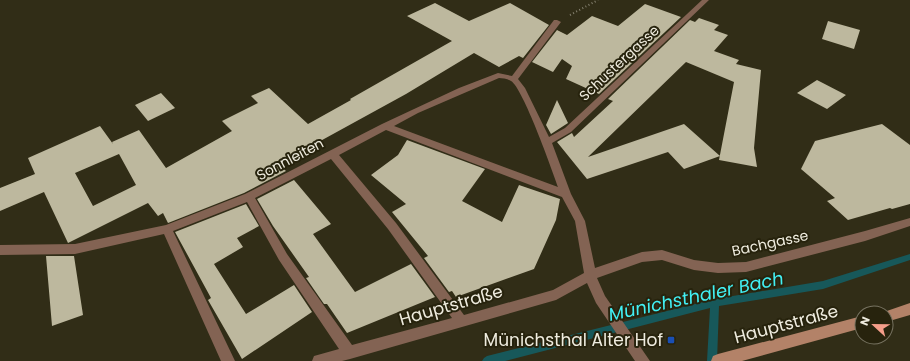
<svg xmlns="http://www.w3.org/2000/svg" width="910" height="361" font-family="Poppins,sans-serif">
  <rect width="100%" height="100%" fill="#312d17"/>
  <g fill="none" stroke-linecap="round" stroke-linejoin="round">
    <path fill="#17585a" fill-rule="evenodd" d="M910,254V260L823,289L719,306L717,361H707L710,308L505,361H482L484,358L487,356L715,299L823,281Z"/>
  </g>
  <path fill="#bdb89e" fill-rule="evenodd" d="M435,3L469,21L510,3L549,25L523,58L519,56L499,67L474,53L406,94L293,156L280,165L286,171L244,193L168,223L163,213L158,216L148,203L68,243L44,192L0,211V188L35,174L28,158L100,126L113,144L112,142L139,130L166,168L232,131L222,121L258,103L251,96L269,88L308,124L351,100L350,99L452,41L407,16ZM119,154L136,185L93,206L75,173Z
    M645,4L681,17L599,94L566,79L572,66L562,59L553,72L532,62L557,30L567,35L592,16L618,26Z
    M699,18L719,25L714,30L728,35L714,51L739,60L736,64L761,70L754,148L757,167L719,160L734,82L686,62L588,157L684,124L720,156L684,169L668,152L587,179L557,142L572,133L574,137L613,101L608,99L690,20L695,22Z
    M828,21L860,30L854,49L822,39Z
    M817,80L846,95L827,109L797,93Z
    M161,93L175,108L148,121L135,105Z
    M557,100L568,123L551,134L546,125Z
    M882,124L910,145V204L892,209L890,208L848,220L827,201L835,198L801,169L815,141Z
    M407,140L485,169L462,201L502,222L519,185L560,199L556,220L534,269L456,297L452,291L449,292L424,258L428,256L392,212L406,204L371,175L398,155Z
    M294,180L331,224L313,234L355,292L411,264L435,297L347,333L327,304H324L306,278L309,277L273,226L257,199Z
    M246,204L259,226L237,238L243,247L214,264L246,314L294,285L312,312L242,359L208,300L211,298L175,232Z
    M46,256H74L83,315L52,326Z"/>
  <g fill="none" stroke-linecap="round" stroke-linejoin="round">
    <path stroke="#85816f" stroke-width="2" stroke-dasharray="1 2.5" stroke-linecap="butt" d="M570,15L598,0"/>
    <path fill="#836353" fill-rule="evenodd" d="M702,0H709L571,132L552,143L571,194L585,221L595,268L642,252L662,250L694,260L718,263L746,262L865,231L910,218V226L865,241L746,272L718,273L694,270L662,260L642,262L597,278L605,296L650,361H635L596,303L587,283L556,300L350,359L342,361H312L314,356L339,349L279,260L247,202L173,231L235,361H221L164,234L75,254L0,255V245L75,244L166,225L245,194L382,124L459,88L498,73L512,76L554,20H557L561,22L518,79L525,88L549,137L565,128ZM499,78C502,78 508,79 511,81C523,88 552,170 558,187L394,126L418,113ZM386,130L562,197L575,221L584,273L553,290L464,315L396,223L339,155ZM331,159L388,229L452,318L352,345L287,254L255,198Z"/>
    <path fill="#b38268" fill-rule="evenodd" d="M910,303V315L886,322V313H881Z
      M862,316V328L742,361H711L713,356L718,354Z"/>
  </g>
  <rect fill="#1a4fb4" stroke="#27230d" stroke-width="1.5" x="667" y="336" width="8" height="8" rx="2"/>
  <g text-anchor="middle" dominant-baseline="central" stroke-width="4" stroke-linejoin="round" paint-order="stroke">
    <g font-size="14" fill="#efecdf" stroke="#27230d">
      <text transform="translate(619 63) rotate(-43)">Schustergasse</text>
      <text transform="translate(290 159) rotate(-28)">Sonnleiten</text>
      <text transform="translate(770 243) rotate(-12)">Bachgasse</text>
    </g>
    <g font-size="17" fill="#efecdf" stroke="#27230d">
      <text transform="translate(451 305) rotate(-16)">Hauptstraße</text>
      <text transform="translate(786 324) rotate(-15)">Hauptstraße</text>
    </g>
    <g font-size="17" fill="#efecdf" stroke="#27230d" text-anchor="end">
      <text x="663" y="340">Münichsthal Alter Hof</text>
    </g>
    <g font-size="18" font-style="italic" fill="#42f0f4" stroke="#27230d">
      <text transform="translate(696 296) rotate(-12)">Münichsthaler Bach</text>
    </g>
  </g>
  <g transform="translate(874 325) rotate(292)"><circle r="19" fill="#27230d" stroke="#777361"/>
  <path d="M0-3L7 15L0 10L-7 15Z" fill="#f49e8a"/>
  <text y="-6" font-size="11" font-weight="bold" text-anchor="middle" fill="#efecdf">N</text>
  </g>
</svg>
